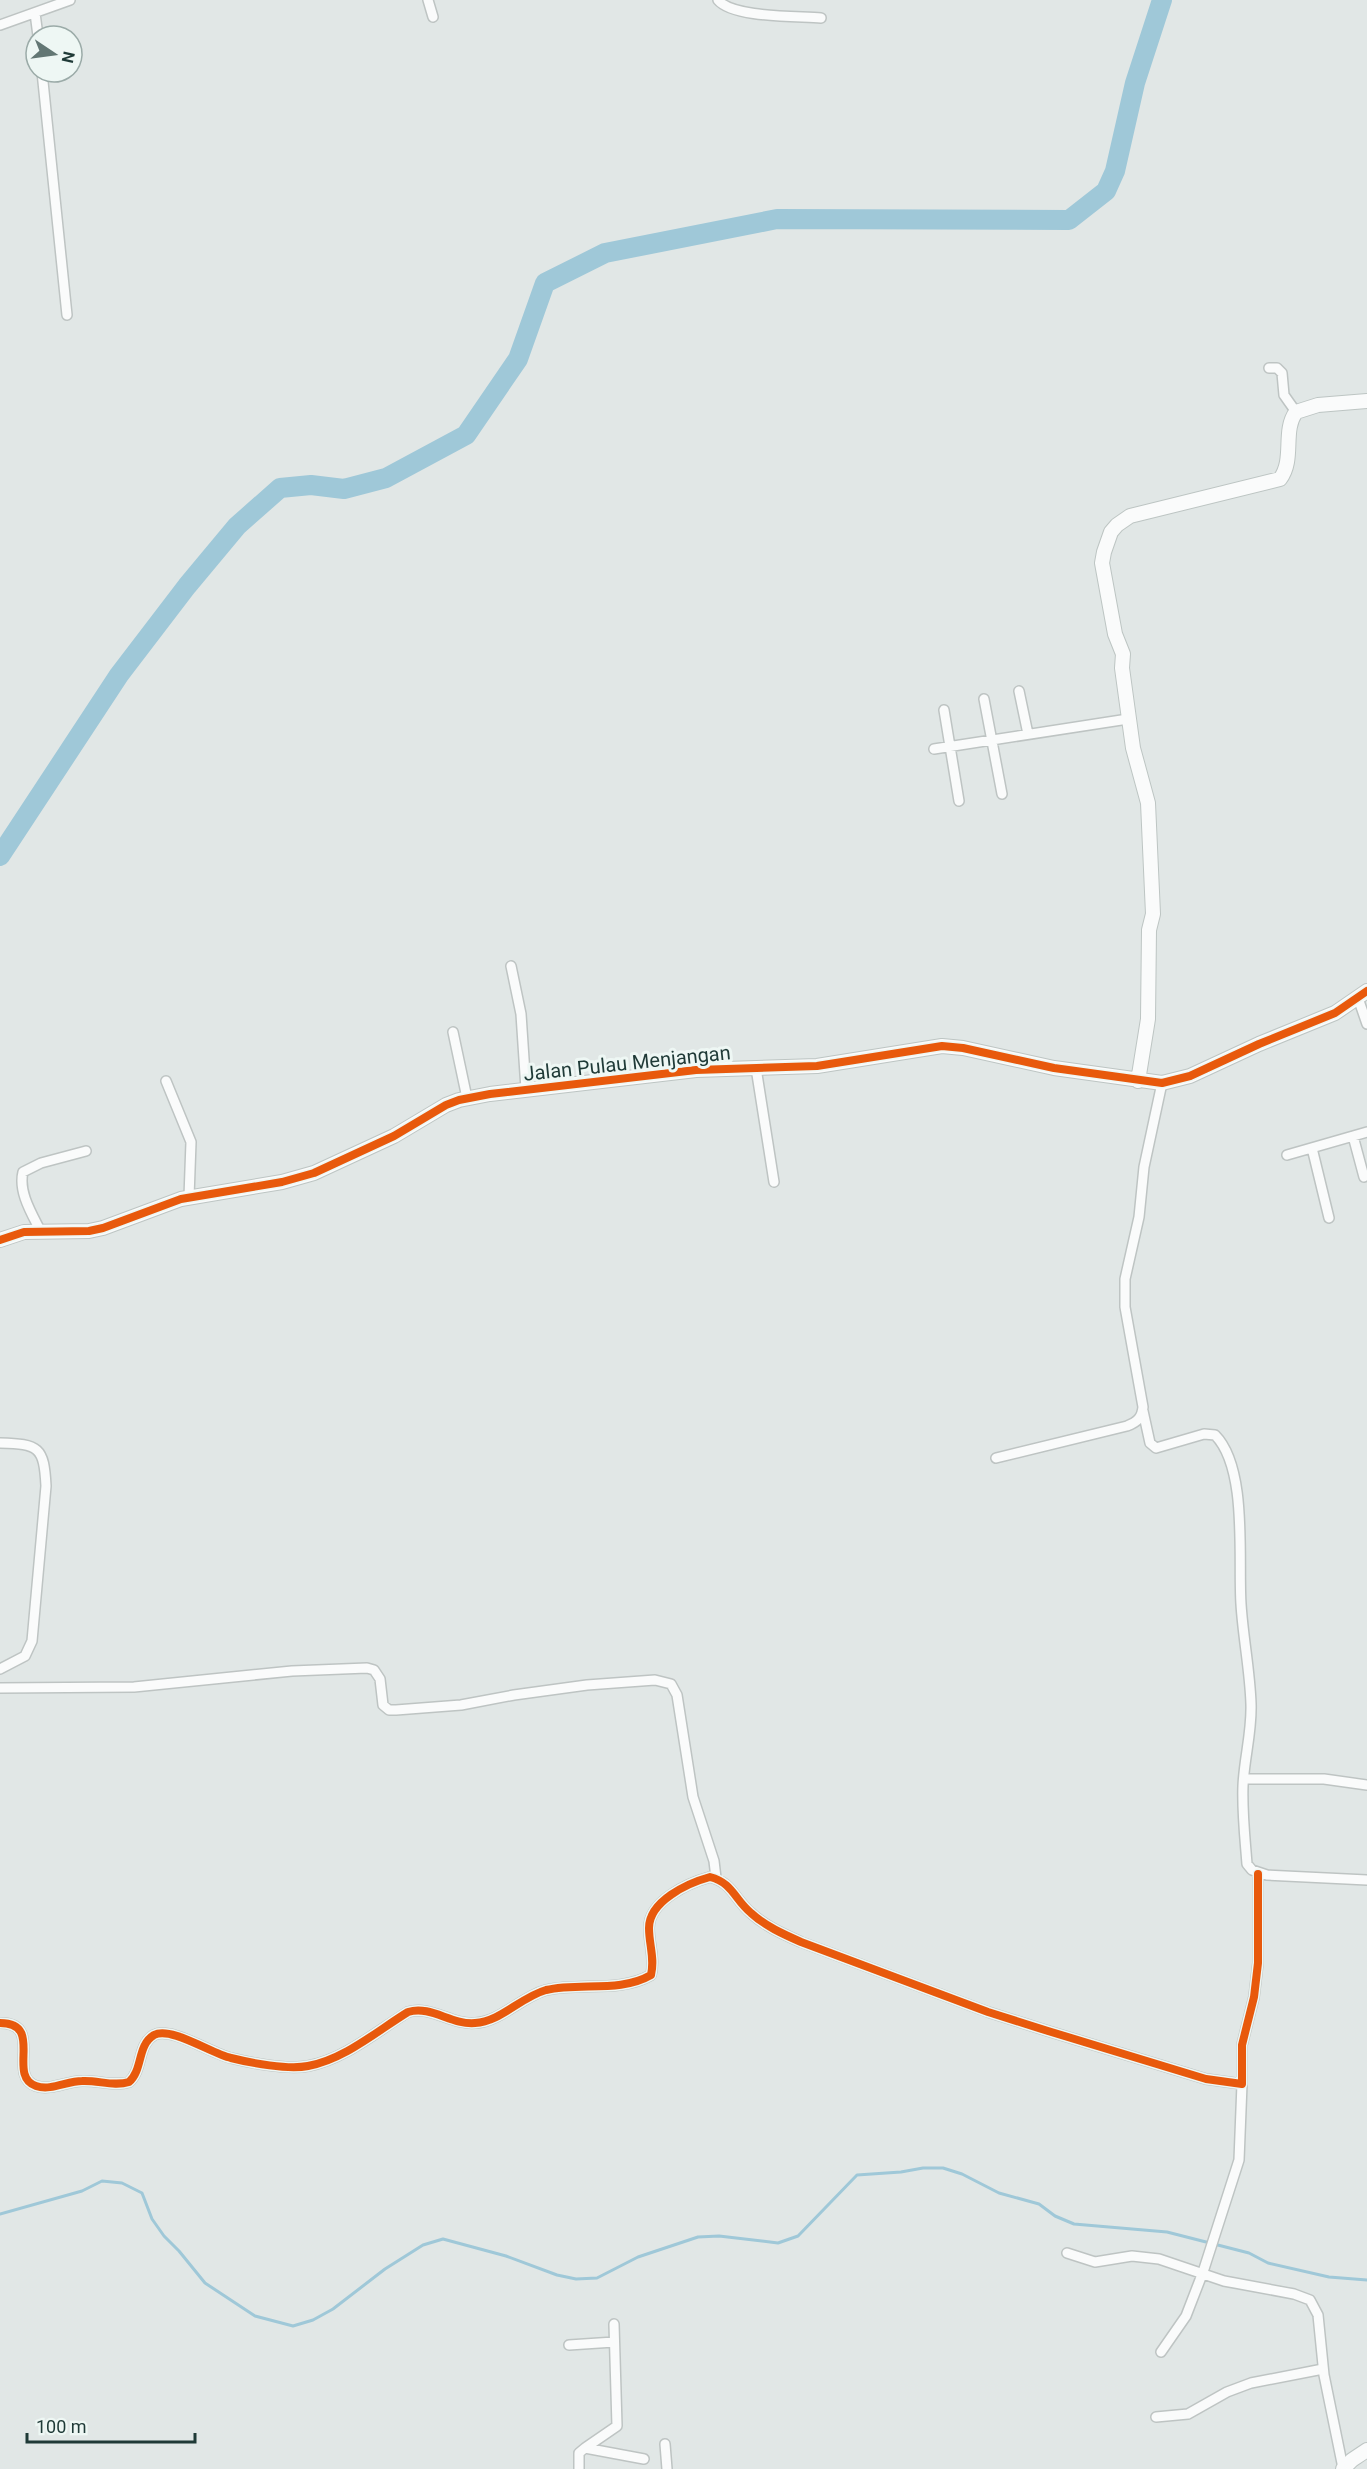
<svg xmlns="http://www.w3.org/2000/svg" width="1367" height="2469" font-family="Roboto,sans-serif">
  <rect width="100%" height="100%" fill="#e1e7e6"/>
  <g fill="none" stroke-linecap="round" stroke-linejoin="round">
    <path stroke="#9fc8d8" stroke-width="3" d="M0,2214L82,2191L102,2181L122,2183L142,2193L152,2219L164,2236L179,2251L205,2283L255,2316L293,2326L313,2320L333,2309L385,2269L423,2245L443,2239L506,2256L557,2275L576,2279L597,2278L638,2257L698,2237L719,2236L778,2243L798,2236L857,2175L901,2172L923,2168H943L962,2174L999,2193L1039,2204L1055,2216L1074,2224L1167,2232L1249,2253L1268,2263L1329,2277L1367,2280"/>
    <path stroke="#9fc8d8" stroke-width="20" d="M0,856L119,675L187,586L237,526L280,488L311,485L344,489L386,478L466,435L518,359L545,283L605,253L777,219L1069,220L1106,191L1115,171L1135,83L1162,0"/>
    <g stroke="#bec4c3" stroke-width="12">
      <path id="street" d="M428,0L433,17
        M718,0C733,18 797,16 821,18
        M35,13L38,36
        M0,25L70,0
        M42,72L67,315
        M1269,368H1277L1282,373L1284,395L1296,412
        M1019,691L1028,734
        M984,699L1002,794
        M944,710L959,801
        M934,749L1128,719
        M511,966L521,1014L526,1089
        M1358,998L1367,1024
        M453,1032L467,1098
        M756,1068L774,1182
        M166,1081L191,1142L189,1197
        M1353,1136L1364,1177
        M1312,1148L1329,1218
        M1287,1155L1367,1132
        M41,1232C32,1214 18,1192 23,1172L41,1163L86,1151
        M1143,1411L1150,1443L1156,1448L1204,1434L1215,1435C1248,1468 1238,1559 1241,1604C1243,1637 1250,1671 1251,1704C1252,1732 1244,1759 1243,1786C1242,1812 1245,1838 1247,1864L1252,1870L1267,1875L1367,1880
        M0,1443C39,1444 44,1447 46,1486L32,1641L25,1656L0,1669
        M996,1458L1127,1426C1137,1422 1142,1418 1143,1407L1125,1307V1279L1139,1217L1144,1167L1162,1083
        M0,1688L134,1687L292,1671L367,1668L374,1670L380,1679L383,1705L389,1710H396L461,1705L514,1695L587,1685L655,1680L671,1684L677,1695L693,1797L714,1861L716,1878
        M1244,1779H1324L1367,1785
        M0,2023C45,2023 6,2076 36,2086C51,2091 67,2081 82,2081C98,2080 114,2087 129,2082C143,2070 137,2045 154,2035C171,2026 212,2054 231,2058C251,2063 288,2070 308,2066C345,2059 377,2031 408,2012C431,2005 451,2025 475,2023C500,2022 521,1997 546,1990C580,1982 620,1993 651,1975C655,1958 649,1945 649,1928C649,1901 688,1883 710,1877C733,1883 734,1899 751,1913C765,1926 783,1934 801,1942L988,2012L1048,2031L1206,2079L1242,2084V2045L1254,1997L1258,1963V1874
        M1067,2253L1095,2262L1132,2256L1159,2259L1224,2281L1294,2294L1310,2300L1318,2315L1324,2375L1343,2468
        M569,2345L614,2342
        M1161,2352L1186,2316L1203,2272L1239,2160L1242,2084
        M1156,2417L1188,2414L1227,2392L1251,2383L1323,2369
        M665,2444L667,2469
        M585,2448L617,2426L614,2324
        M579,2469V2453L585,2448L644,2459"/>
    </g>
    <g stroke="#bdc5c3" stroke-width="16">
      <path id="secondary" d="M1138,1081L1148,1019L1149,930L1153,914L1148,803L1133,748L1122,668L1123,654L1115,634L1102,563L1104,552L1111,532L1117,525L1130,516L1280,479C1295,459 1282,431 1296,412L1318,405L1367,401
        M0,1240L24,1232L89,1231L103,1228L181,1199L282,1182L314,1173L394,1136L446,1105L459,1100L490,1094L696,1070L817,1066L942,1046L963,1048L1054,1068L1162,1083L1190,1076L1259,1044L1335,1013L1367,991
        M1343,2469L1352,2460L1367,2450"/>
    </g>
    <use href="#street" stroke="#fafbfb" stroke-width="9"/>
    <use href="#secondary" stroke="#fafbfb" stroke-width="14"/>
    <g stroke="#eef7f4" stroke-width="11">
      <path id="cycleway" d="M0,1240L24,1232L89,1231L103,1228L181,1199L282,1182L314,1173L394,1136L446,1105L459,1100L490,1094L696,1070L817,1066L942,1046L963,1048L1054,1068L1162,1083L1190,1076L1259,1044L1335,1013L1367,991
        M0,2023C45,2023 6,2076 36,2086C51,2091 67,2081 82,2081C98,2080 114,2087 129,2082C143,2070 137,2045 154,2035C171,2026 212,2054 231,2058C251,2063 288,2070 308,2066C345,2059 377,2031 408,2012C431,2005 451,2025 475,2023C500,2022 521,1997 546,1990C580,1982 620,1993 651,1975C655,1958 649,1945 649,1928C649,1901 688,1883 710,1877C733,1883 734,1899 751,1913C765,1926 783,1934 801,1942L988,2012L1048,2031L1206,2079L1242,2084V2045L1254,1997L1258,1963V1874"/>
    </g>
    <use href="#cycleway" stroke="#e8590c" stroke-width="8"/>
  </g>
  <g text-anchor="middle" dominant-baseline="central" stroke-width="6" stroke-linejoin="round" paint-order="stroke">
    <g font-size="20" fill="#1f3a37" stroke="#eef7f4">
      <text transform="translate(627 1063) rotate(-6)">Jalan Pulau Menjangan</text>
    </g>
  </g>
  <g transform="translate(54 54) rotate(103)"><circle r="28" fill="#eef7f4" stroke="#9baba8" stroke-width="1.5"/>
  <path d="M0-4.5L10 22L0 15L-10 22Z" fill="#637774"/>
  <text y="-9" font-size="16" font-weight="bold" text-anchor="middle" fill="#1f3a37">N</text>
  </g>
  <path d="M27 2433v9h168v-9" fill="none" stroke="#1f3a37" stroke-width="3"/>
  <text x="36" y="2433" font-size="18" fill="#1f3a37" stroke="#eef7f4" stroke-width="4.5" paint-order="stroke">100 m</text>
</svg>
